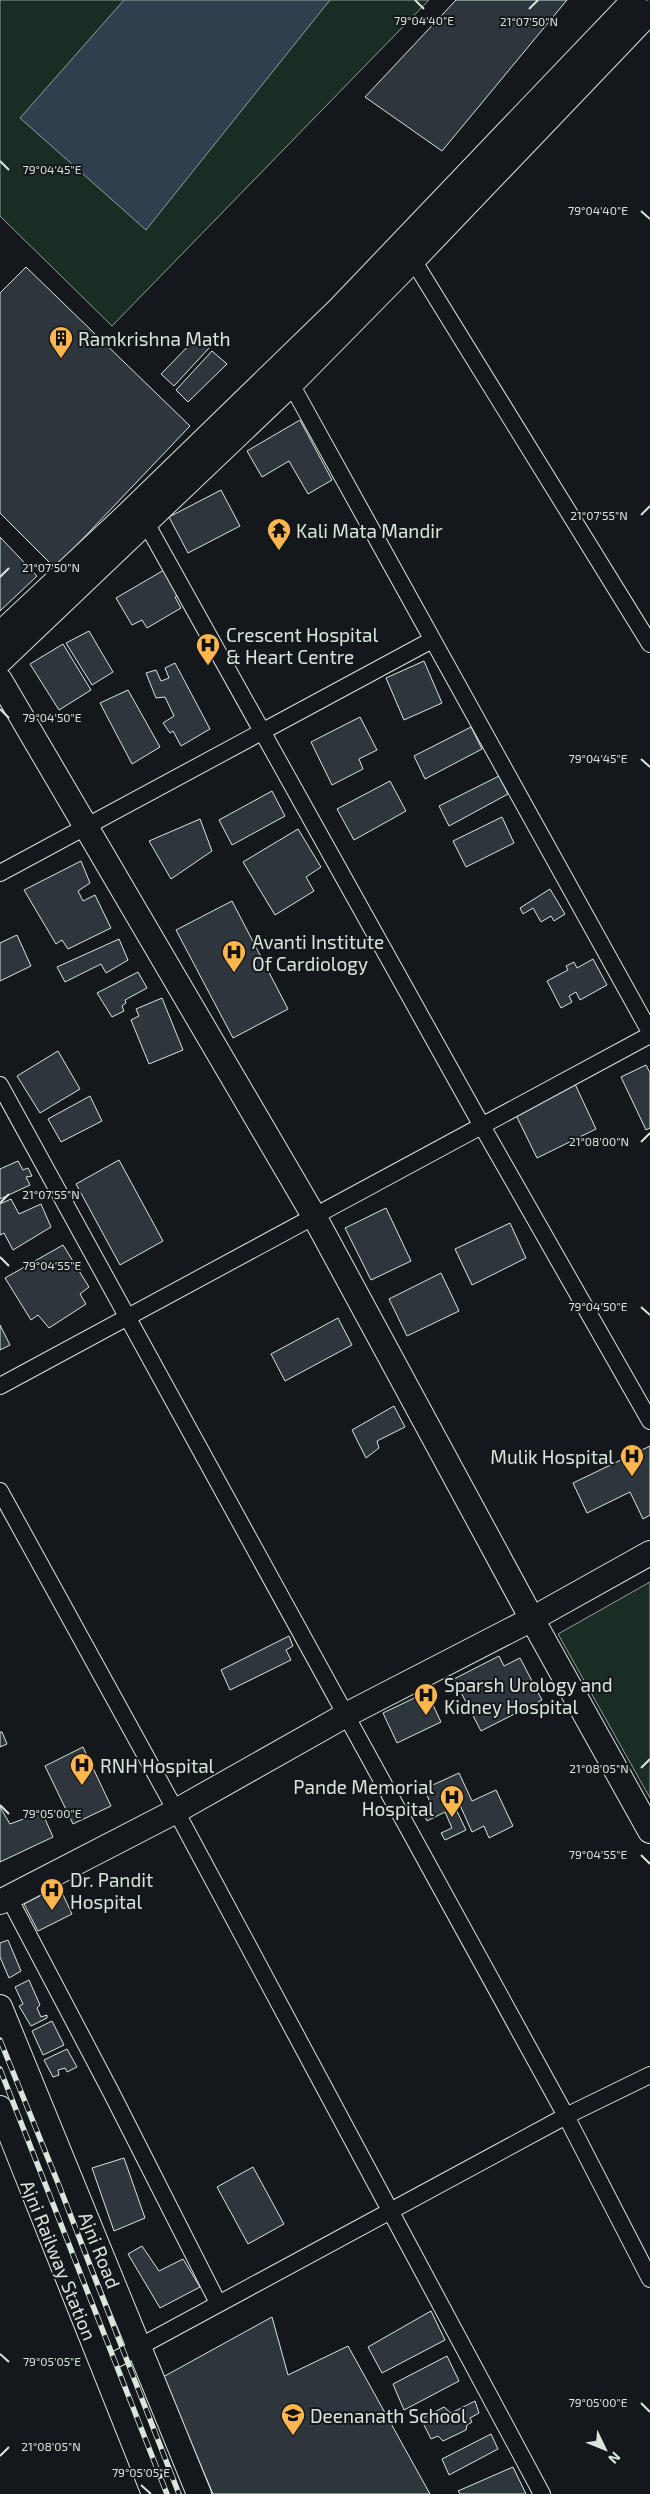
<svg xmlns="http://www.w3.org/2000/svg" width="650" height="2494" font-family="'Exo 2',sans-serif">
  <rect width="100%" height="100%" fill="#14181c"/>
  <path fill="#1a2d24" stroke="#939e99" d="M0,0H429L112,326L0,216Z
    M650,1582V1798L558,1634Z"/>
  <path fill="#2f3f4d" stroke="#939e99" d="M124,0H330L146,230L20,118Z"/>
  <path fill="#2c363c" stroke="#d8e6dc" d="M456,0H567L442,151L365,97Z
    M26,267L190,426L55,568L0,513V293Z
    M199,335L210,347L174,386L161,374Z
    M212,351L227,364L188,402L176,390Z
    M300,420L332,480L308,494L289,461L262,477L247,451Z
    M221,490L240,526L188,553L169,517Z
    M0,537L37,576L0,611Z
    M164,570L180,595L175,597L181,608L147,628L142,620L132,625L116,598Z
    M89,631L113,672L92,685L66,643Z
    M63,644L91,690L59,710L30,664Z
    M424,661L442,703L404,720L386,678Z
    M175,663L210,729L181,746L173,731L170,733L163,723L174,716L165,697L156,698L146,673L156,670L161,681L169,678L165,668Z
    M128,690L160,747L132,764L100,703Z
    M360,717L377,750L359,759L363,769L332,785L311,742Z
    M471,727L482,749L425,779L414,756Z
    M499,776L508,794L449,826L439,806Z
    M390,781L406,811L354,840L337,809Z
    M272,791L285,816L232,845L219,820Z
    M502,817L514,843L466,867L453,841Z
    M200,819L212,851L171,879L149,841Z
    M298,829L321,867L306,877L314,891L275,915L243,862Z
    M81,861L90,883L78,891L83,901L95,895L111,928L68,949L62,940L56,944L24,890Z
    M550,889L565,914L554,921L551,916L541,922L533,908L523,914L520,908Z
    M232,901L288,1009L233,1038L176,930Z
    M17,935L31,966L0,981V943Z
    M119,939L128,960L106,973L101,964L65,982L57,967Z
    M593,959L607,985L580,1000L576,992L569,996L572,1002L561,1008L547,981L568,970L566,966L574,962L577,968Z
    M138,972L147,988L125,1000L126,1003L122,1006L124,1011L112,1017L97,993Z
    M162,998L183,1050L149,1064L131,1020L139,1016L136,1009Z
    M58,1051L80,1089L40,1113L17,1076Z
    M646,1065L650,1073V1128L646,1130L621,1077Z
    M575,1084L596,1129L537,1158L515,1113Z
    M90,1096L102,1121L61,1142L48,1119Z
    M119,1160L163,1241L120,1265L76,1184Z
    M18,1161L23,1170L28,1168L32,1176L26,1177L30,1185L0,1199V1169Z
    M11,1199L19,1214L41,1204L51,1227L13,1250L4,1233L0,1235V1204Z
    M386,1208L411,1261L371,1280L345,1228Z
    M510,1223L526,1258L472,1285L455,1249Z
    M63,1245L89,1287L80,1294L86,1304L49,1328L38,1315L31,1320L5,1278Z
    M441,1273L459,1311L407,1336L389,1299Z
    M338,1318L352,1345L285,1381L271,1354Z
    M0,1325L10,1345L0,1350Z
    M394,1406L405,1427L377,1441L379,1448L366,1458L352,1430Z
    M650,1446V1515L643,1519L630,1492L587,1513L573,1483Z
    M289,1636L293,1646L286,1650L291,1660L230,1690L221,1670Z
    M499,1656L504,1666L520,1658L542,1700L481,1731L454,1679Z
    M427,1692L441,1722L397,1743L383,1713Z
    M0,1732H2L7,1744L0,1747Z
    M83,1747L111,1806L73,1824L45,1766Z
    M459,1773L472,1801L496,1790L513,1826L489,1838L484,1826L472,1832L459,1803L454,1805L466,1830L445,1840L441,1833L452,1828L445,1812L427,1821L421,1808L431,1804L424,1789Z
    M0,1807L10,1824L42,1812L53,1837L0,1862Z
    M59,1886L72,1914L38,1931L24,1904Z
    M8,1940L21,1971L9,1978L0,1957V1943Z
    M29,1980L40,2005L37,2008L41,2017L47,2015V2018L31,2026L19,2006L23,2004L15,1987Z
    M52,2021L64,2045L43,2055L32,2031Z
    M67,2049L77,2067L67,2072L65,2068L58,2070L59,2075L53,2077L44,2060Z
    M124,2158L145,2218L114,2231L92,2168Z
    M253,2167L284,2224L248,2244L217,2187Z
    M142,2246L159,2271L183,2259L200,2287L160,2308L128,2254Z
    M431,2311L445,2340L382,2373L368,2347Z
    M272,2317L288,2375L348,2346L430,2494H213L163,2377Z
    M447,2356L459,2381L404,2410L393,2384Z
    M475,2401L479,2413L470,2418L472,2422L467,2425L466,2430L443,2441L438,2436L431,2439L421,2419L444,2407L451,2413Z
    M491,2434L498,2449L449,2475L442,2459Z
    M513,2467L526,2494H460L458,2491Z"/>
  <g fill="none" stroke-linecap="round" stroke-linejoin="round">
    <g stroke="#d8e6dc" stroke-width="18">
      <path id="street" d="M413,260L650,644
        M284,377L291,384L650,1032
        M141,514L482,1126L650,1421
        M0,873L432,640
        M0,1085L566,2116L650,2279
        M0,1386L650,1035
        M0,1491L176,1811L542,2494
        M9,1898L111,2092L218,2303
        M102,2367L566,2116L650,2075"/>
    </g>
    <g stroke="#d8e6dc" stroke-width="26">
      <path id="secondary" d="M0,634L127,515L340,308L634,0
        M0,661L291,384L413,260L650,12
        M0,680L314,1216L532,1619L650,1831
        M0,1902L176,1811L346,1715L532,1619L650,1553
        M0,2007L199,2494
        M0,2108L154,2494"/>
    </g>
    <use href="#street" stroke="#14181c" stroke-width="16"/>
    <use href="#secondary" stroke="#14181c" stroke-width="24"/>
    <g stroke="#d8e6dc" stroke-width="5.5">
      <path id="rail" d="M0,2040L58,2183L179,2494
        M0,2069L167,2494"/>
    </g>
    <use href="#rail" stroke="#14181c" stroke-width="4" stroke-dasharray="11" stroke-linecap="butt"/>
  </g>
  <path fill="none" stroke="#d8e6dc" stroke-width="2" d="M415,0L424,9M529,9L538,0M0,161L9,170M641,211L650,219M641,515L650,506M0,577L9,568M0,709L9,718M641,759L650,767M641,1142L650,1133M0,1203L9,1194M0,1257L9,1266M641,1307L650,1315M641,1768L650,1759M0,1805L9,1814M641,1855L650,1864M0,2354L9,2362M641,2403L650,2412M0,2456L9,2447M141,2485L151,2494"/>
  <defs>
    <g id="building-pin" transform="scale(1.25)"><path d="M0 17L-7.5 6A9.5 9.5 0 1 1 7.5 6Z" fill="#ffb74d" stroke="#14181c"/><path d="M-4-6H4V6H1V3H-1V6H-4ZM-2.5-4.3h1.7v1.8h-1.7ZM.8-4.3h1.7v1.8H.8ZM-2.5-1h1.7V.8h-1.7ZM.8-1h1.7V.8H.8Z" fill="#111"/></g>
    <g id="temple-pin" transform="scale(1.25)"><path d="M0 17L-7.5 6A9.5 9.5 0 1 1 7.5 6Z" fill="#ffb74d" stroke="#14181c"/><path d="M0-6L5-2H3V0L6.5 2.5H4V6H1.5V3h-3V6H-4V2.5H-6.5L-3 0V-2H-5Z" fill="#111"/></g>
    <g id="hospital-pin" transform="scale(1.25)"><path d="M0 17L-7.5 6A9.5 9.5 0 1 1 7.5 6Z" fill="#ffb74d" stroke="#14181c"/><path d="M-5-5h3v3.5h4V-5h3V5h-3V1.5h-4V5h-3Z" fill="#111"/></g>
    <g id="school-pin" transform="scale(1.25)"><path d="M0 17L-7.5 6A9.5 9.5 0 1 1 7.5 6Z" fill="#ffb74d" stroke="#14181c"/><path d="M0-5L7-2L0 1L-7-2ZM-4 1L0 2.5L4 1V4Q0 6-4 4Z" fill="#111"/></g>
  </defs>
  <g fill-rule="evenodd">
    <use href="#building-pin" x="61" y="338"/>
    <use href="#temple-pin" x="279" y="530"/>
    <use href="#hospital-pin" x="208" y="645"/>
    <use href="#hospital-pin" x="234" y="952"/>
    <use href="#hospital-pin" x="632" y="1456"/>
    <use href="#hospital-pin" x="426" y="1695"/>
    <use href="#hospital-pin" x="82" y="1765"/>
    <use href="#hospital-pin" x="452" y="1797"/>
    <use href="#hospital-pin" x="52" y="1890"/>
    <use href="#school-pin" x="293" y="2415"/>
  </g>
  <g text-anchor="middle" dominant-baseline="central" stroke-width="4" stroke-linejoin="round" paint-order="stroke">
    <g font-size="19" fill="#d8e6dc" stroke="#14181c" text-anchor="start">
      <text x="78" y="338">Ramkrishna Math</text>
      <text x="296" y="530">Kali Mata Mandir</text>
      <text x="226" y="634">Crescent Hospital<tspan x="226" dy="22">&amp; Heart Centre</tspan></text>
      <text x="252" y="941">Avanti Institute<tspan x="252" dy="22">Of Cardiology</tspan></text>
      <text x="614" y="1456" text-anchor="end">Mulik Hospital</text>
      <text x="444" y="1684">Sparsh Urology and<tspan x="444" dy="22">Kidney Hospital</tspan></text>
      <text x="100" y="1765">RNH Hospital</text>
      <text x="434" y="1786" text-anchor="end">Pande Memorial<tspan x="434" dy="22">Hospital</tspan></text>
      <text x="70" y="1879">Dr. Pandit<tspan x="70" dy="22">Hospital</tspan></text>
      <text x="310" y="2415">Deenanath School</text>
    </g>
    <g font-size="19" fill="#d8e6dc" stroke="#14181c">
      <text transform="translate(100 2250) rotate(68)">Ajni Road</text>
      <text transform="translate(59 2260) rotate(68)">Ajni Railway Station</text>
    </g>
  </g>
  <g font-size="12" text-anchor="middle" fill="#d8e6dc" stroke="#14181c" stroke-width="4" stroke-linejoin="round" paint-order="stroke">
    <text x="424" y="25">79°04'40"E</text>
    <text x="529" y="26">21°07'50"N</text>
    <text x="52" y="174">79°04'45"E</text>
    <text x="598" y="215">79°04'40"E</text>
    <text x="599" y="520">21°07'55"N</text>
    <text x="51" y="572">21°07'50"N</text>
    <text x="52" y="722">79°04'50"E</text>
    <text x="598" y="763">79°04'45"E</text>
    <text x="599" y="1146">21°08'00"N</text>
    <text x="51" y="1199">21°07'55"N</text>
    <text x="52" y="1270">79°04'55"E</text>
    <text x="598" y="1311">79°04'50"E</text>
    <text x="599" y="1773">21°08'05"N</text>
    <text x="52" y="1818">79°05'00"E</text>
    <text x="598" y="1859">79°04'55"E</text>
    <text x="52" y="2366">79°05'05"E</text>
    <text x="598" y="2407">79°05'00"E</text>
    <text x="51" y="2451">21°08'05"N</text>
    <text x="141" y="2477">79°05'05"E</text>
  </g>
  <g transform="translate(605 2449) rotate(133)" stroke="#14181c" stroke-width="4" paint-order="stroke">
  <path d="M0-4L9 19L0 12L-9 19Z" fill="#d8e6dc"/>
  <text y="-8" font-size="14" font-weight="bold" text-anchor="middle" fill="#d8e6dc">N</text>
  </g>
</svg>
